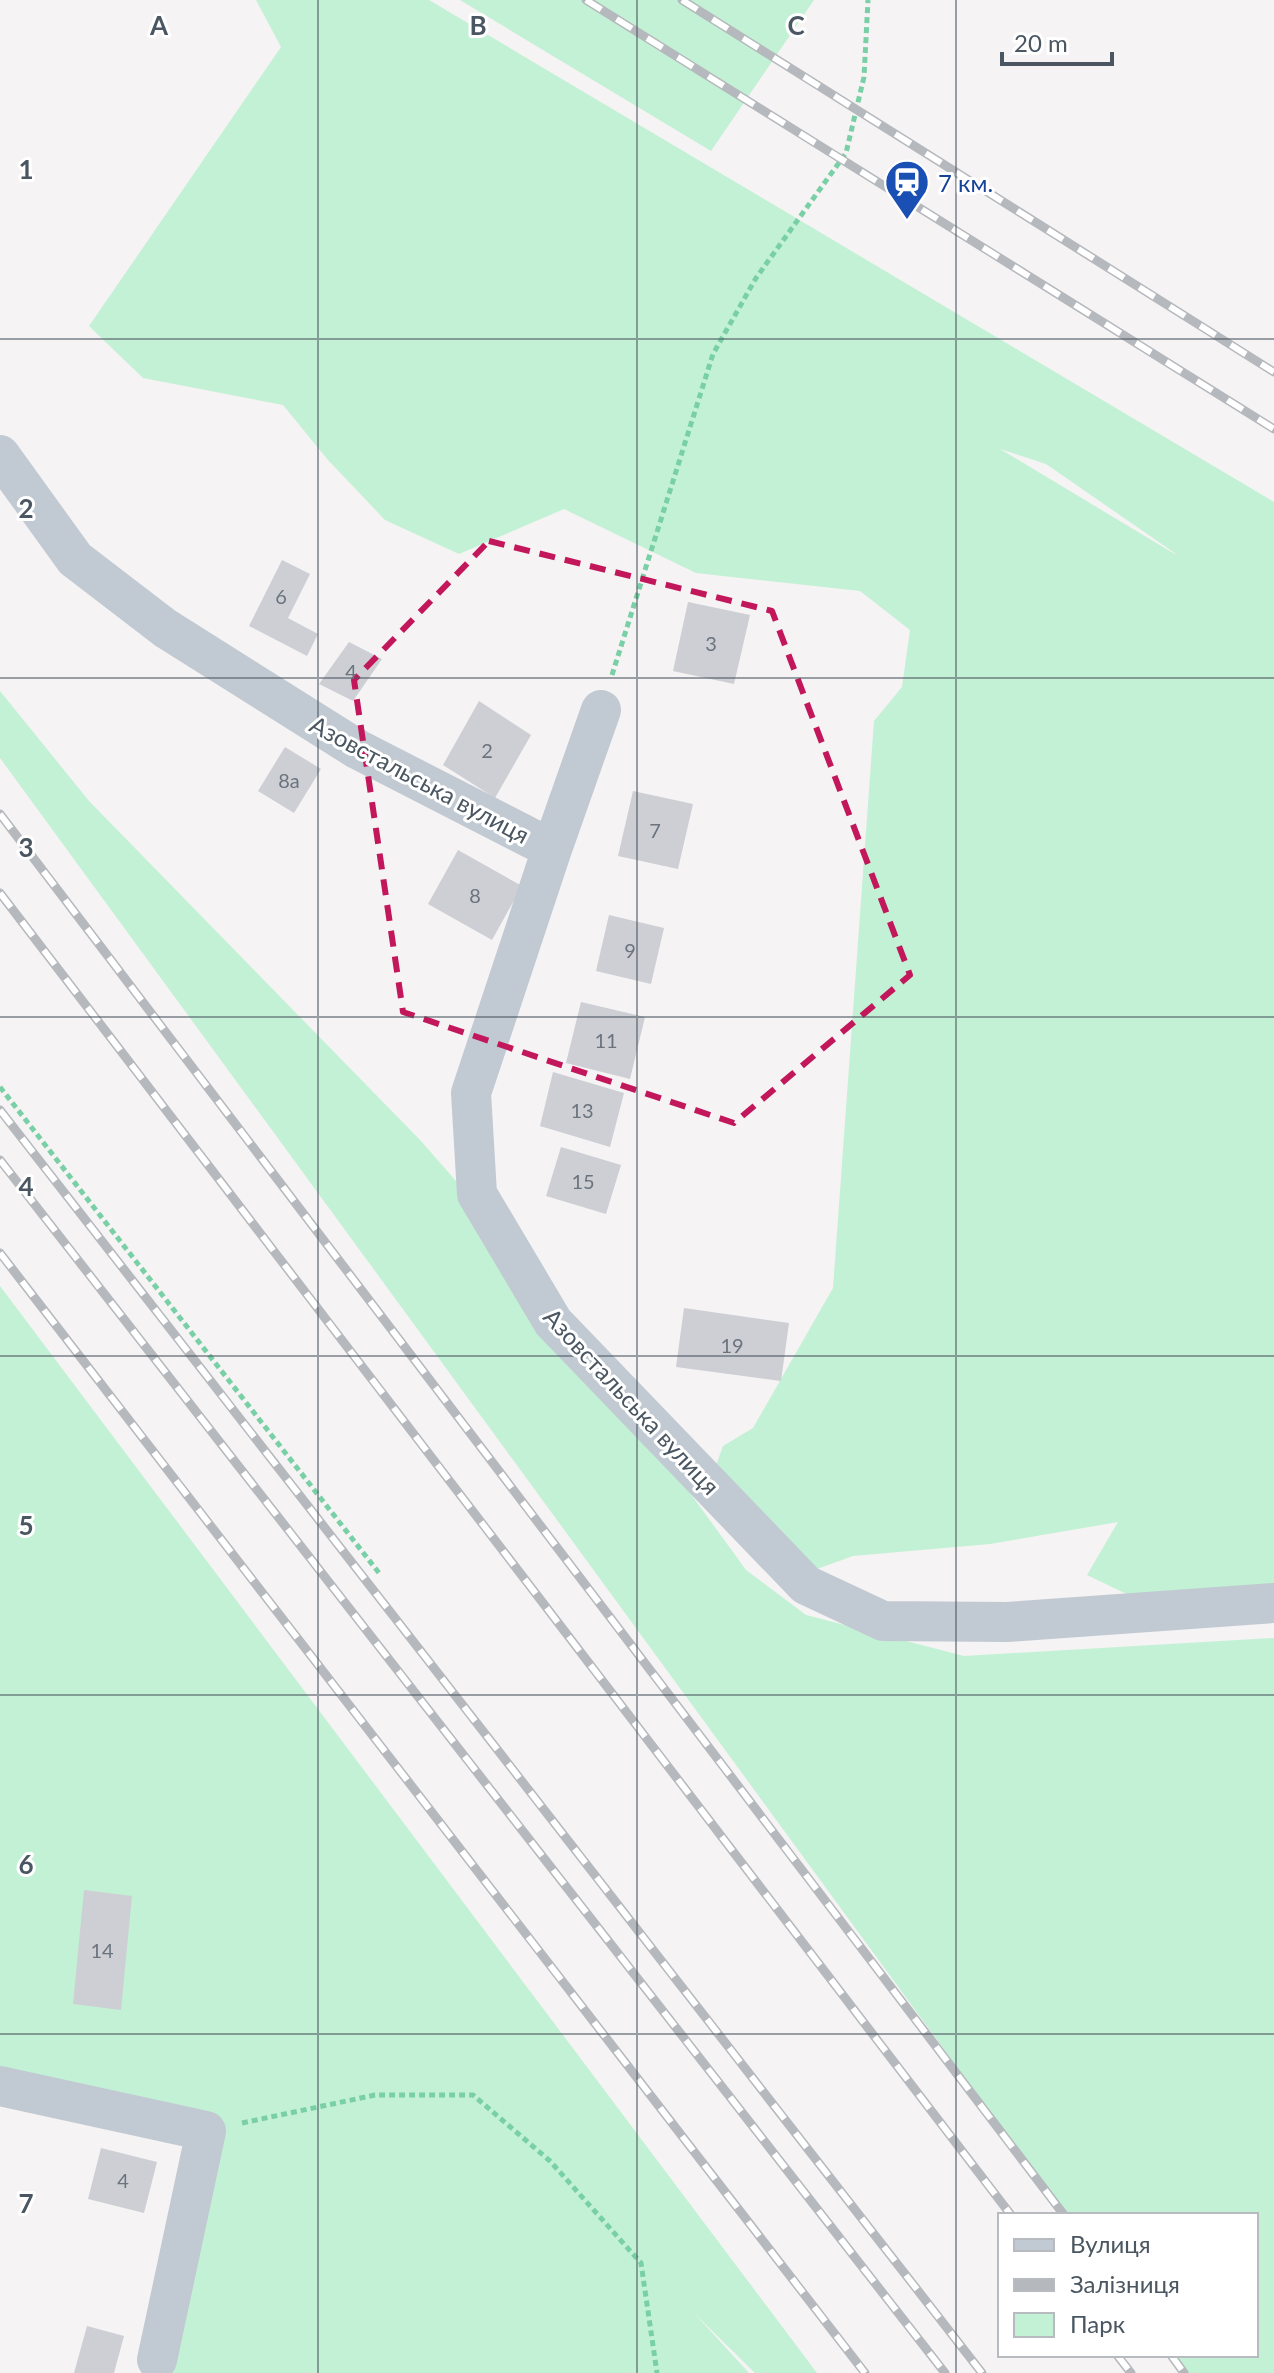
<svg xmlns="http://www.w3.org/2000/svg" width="1274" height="2373" font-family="Lato,sans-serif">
  <rect width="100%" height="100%" fill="#f5f3f3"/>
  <path fill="#c3f1d5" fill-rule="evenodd" d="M256,0H429L1274,502V1590L1162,1611L1087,1575L1118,1522L990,1544L853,1556L817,1569L709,1485L723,1446L753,1428L833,1288L874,721L902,687L910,630L860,591L696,573L564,509L459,554L385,520L328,460L283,405L143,378L89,326L281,47ZM1000,449L1046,464L1179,556L1168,550Z
    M460,0H814L711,151Z
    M0,691L89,801L421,1141L498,1229L746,1570L806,1615L964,1656L1274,1638V2373H1187L1173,2355H1256V2215H1065L0,758Z
    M0,1286L817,2373H755L695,2314L749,2373H160L205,2131L0,2077Z"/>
  <path fill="#cdcfd5" d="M282,560L310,574L288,618L318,634L307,656L249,626Z
    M688,602L750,615L734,684L673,671Z
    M349,642L382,659L353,701L319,684Z
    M479,701L531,735L495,798L443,765Z
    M285,747L321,769L294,813L258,791Z
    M633,791L693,804L678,869L618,856Z
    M458,850L522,886L492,940L428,904Z
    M609,915L664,928L651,984L596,971Z
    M581,1002L645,1017L630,1079L566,1063Z
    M553,1072L624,1093L610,1147L540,1126Z
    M561,1147L621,1165L606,1214L546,1196Z
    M684,1308L789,1323L781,1381L676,1367Z
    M84,1890L132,1896L121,2010L73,2004Z
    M101,2148L157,2162L144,2213L88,2199Z
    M87,2326L124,2336L114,2373H74Z"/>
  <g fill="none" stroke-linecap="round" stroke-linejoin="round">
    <path stroke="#7ad0a6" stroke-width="5" stroke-dasharray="6 4" stroke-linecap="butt" d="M612,675L713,354L756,278L846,153L864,77L868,0
      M0,1087L379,1573
      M242,2123L375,2095H473L550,2161L641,2263L657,2373"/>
    <path stroke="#c1cad2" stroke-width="40" d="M0,455L75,559L165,628L357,749L552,849L471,1093L477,1194L553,1322L806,1585L883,1621L1007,1622L1274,1603
      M552,849L601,710
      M0,2086L206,2131L157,2360"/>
    <g stroke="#b5b8bd" stroke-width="9">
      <path id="rail" d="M586,0L1274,429
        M682,0L1274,372
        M0,814L1064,2215
        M0,893L1011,2215
        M0,1110L982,2373
        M0,1160L945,2373
        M0,1253L865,2373
        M1117,2355L1131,2373
        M1171,2355L1184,2373"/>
    </g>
    <use href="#rail" stroke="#fff" stroke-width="6" stroke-dasharray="18" stroke-linecap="butt"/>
  </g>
  <path fill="none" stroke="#c2185b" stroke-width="6" stroke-dasharray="16 10" stroke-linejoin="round" d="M489,541L772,611L910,975L734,1123L403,1012L354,680Z"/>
  <path fill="none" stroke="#4a5661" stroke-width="2" stroke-opacity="0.55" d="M318,0V2373M637,0V2373M956,0V2373M0,339H1274M0,678H1274M0,1017H1274M0,1356H1274M0,1695H1274M0,2034H1274"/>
  <defs>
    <g id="station-pin" transform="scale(2.3)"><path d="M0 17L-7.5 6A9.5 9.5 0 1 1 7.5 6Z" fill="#1a4fb4" stroke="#fff"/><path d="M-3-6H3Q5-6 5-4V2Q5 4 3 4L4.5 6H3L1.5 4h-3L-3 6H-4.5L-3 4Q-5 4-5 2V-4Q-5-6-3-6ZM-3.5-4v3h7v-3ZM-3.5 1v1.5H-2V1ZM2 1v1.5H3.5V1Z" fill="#fff"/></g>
  </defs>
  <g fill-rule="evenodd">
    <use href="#station-pin" x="907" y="182"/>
  </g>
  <g text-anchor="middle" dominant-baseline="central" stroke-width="6" stroke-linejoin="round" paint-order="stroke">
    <g font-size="20" fill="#6b747e">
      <text x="281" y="596">6</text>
      <text x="711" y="643">3</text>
      <text x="351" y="671">4</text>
      <text x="487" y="750">2</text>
      <text x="289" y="780">8а</text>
      <text x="655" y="830">7</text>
      <text x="475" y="895">8</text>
      <text x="630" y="950">9</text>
      <text x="606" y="1040">11</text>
      <text x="582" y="1110">13</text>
      <text x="583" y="1181">15</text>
      <text x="732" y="1345">19</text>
      <text x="102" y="1950">14</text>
      <text x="123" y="2180">4</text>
    </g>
    <g font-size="24" fill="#164399" stroke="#fff" text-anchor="start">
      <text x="938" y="182">7 км.</text>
    </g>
    <g font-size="24" fill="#4a5661" stroke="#fff">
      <text transform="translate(420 779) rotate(28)">Азовстальська вулиця</text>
      <text transform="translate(632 1401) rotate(47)">Азовстальська вулиця</text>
    </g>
  </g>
  <g font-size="26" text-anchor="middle" font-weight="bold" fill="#4a5661" stroke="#fff" stroke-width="6" stroke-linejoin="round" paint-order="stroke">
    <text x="159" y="35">A</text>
    <text x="478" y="35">B</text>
    <text x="796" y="35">C</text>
    <text x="26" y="179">1</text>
    <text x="26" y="518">2</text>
    <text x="26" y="857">3</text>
    <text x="26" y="1196">4</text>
    <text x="26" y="1535">5</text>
    <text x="26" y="1874">6</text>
    <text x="26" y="2213">7</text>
  </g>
  <rect x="998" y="2213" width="260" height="144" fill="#ffffff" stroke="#b7bbc0" stroke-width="2"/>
  <rect x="1014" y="2239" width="40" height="12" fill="#c1cad2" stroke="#b7bbc0" stroke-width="2"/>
  <text x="1070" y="2253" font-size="24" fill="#4a5661">Вулиця</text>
  <rect x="1014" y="2279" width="40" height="12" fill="#b5b8bd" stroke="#b7bbc0" stroke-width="2"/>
  <text x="1070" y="2293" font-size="24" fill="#4a5661">Залізниця</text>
  <rect x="1014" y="2313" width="40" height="24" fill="#c3f1d5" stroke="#b7bbc0" stroke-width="2"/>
  <text x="1070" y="2333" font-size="24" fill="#4a5661">Парк</text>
  <path d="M1002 52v12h110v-12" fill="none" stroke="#4a5661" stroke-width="4"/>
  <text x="1014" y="52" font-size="24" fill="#4a5661" stroke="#ffffff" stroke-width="6" paint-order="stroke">20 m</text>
</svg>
